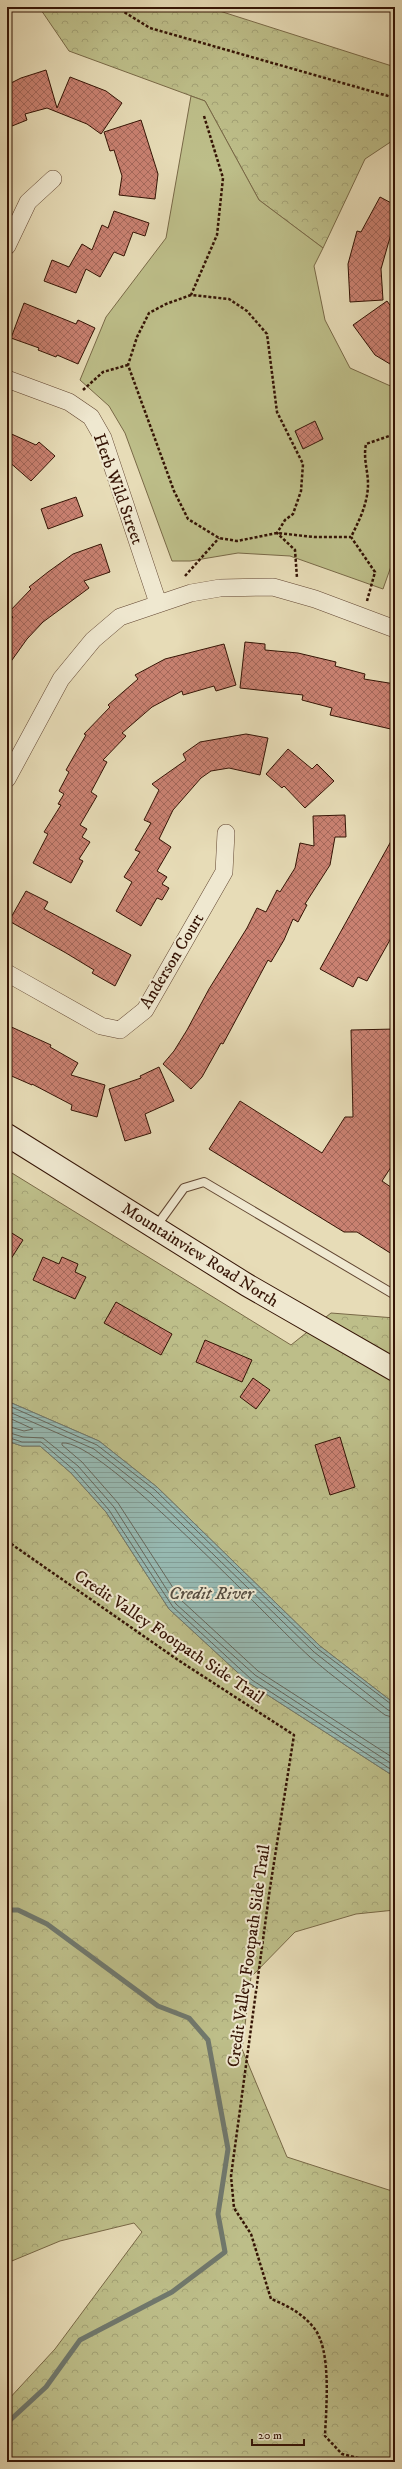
<svg xmlns="http://www.w3.org/2000/svg" width="402" height="2469" font-family="'IM FELL DW Pica',serif">
  <defs>
    <pattern id="forest-crowns" width="20" height="18" patternUnits="userSpaceOnUse"><rect width="20" height="18" fill="#bdbe89"/><path d="M2 6a3 3 0 1 1 6 0M12 15a3 3 0 1 1 6 0" fill="none" stroke="#a3a275"/></pattern>
    <pattern id="water-rules" width="6" height="5" patternUnits="userSpaceOnUse"><rect width="6" height="5" fill="#97bab3"/><path d="M0 2.5h6" fill="none" stroke="#839f98"/></pattern>
    <pattern id="building-cross-hatch" width="8" height="8" patternUnits="userSpaceOnUse"><rect width="8" height="8" fill="#c98171"/><path d="M0 0l8 8M0 8l8-8" fill="none" stroke="#a4685b"/></pattern>
  </defs>
  <rect width="100%" height="100%" fill="#e7dcb7"/>
  <filter id="stains"><feTurbulence type="fractalNoise" baseFrequency=".005" numOctaves="4"/><feColorMatrix values="0 0 0 0 .2 0 0 0 0 .09 0 0 0 0 .02 0 0 0 .5 -.17"/></filter>
  <radialGradient id="worn" r=".72"><stop offset=".6" stop-color="#630" stop-opacity="0"/><stop offset="1" stop-color="#630" stop-opacity=".3"/></radialGradient>
  <path fill="url(#forest-crowns)" stroke="#796947" d="M39,7H207L395,67V139L365,159L323,248L259,200L205,101L69,51Z
    M7,1170L291,1345L331,1313L395,1318V1704L320,1646L157,1487L99,1441L7,1401Z
    M7,1441L22,1446H40L71,1473L106,1512L169,1609L249,1683L395,1777V1910L356,1914L295,1932L251,1977L242,2049L287,2157L395,2192V2462H7V2401L55,2349L142,2232L134,2223L60,2241L7,2263Z"/>
  <path fill="#bdbe89" stroke="#796947" d="M191,96L205,101L259,200L323,248L314,266L325,320L350,368L395,388V555L383,589L290,556L238,553L190,561H172L125,433L109,406L80,380L106,317L166,238Z"/>
  <path fill="url(#water-rules)" stroke="#70786d" d="M7,1401L99,1441L157,1487L320,1646L395,1704V1777L249,1683L169,1609L106,1512L71,1473L40,1446H22L7,1441Z"/>
  <g fill="none" stroke-linecap="round" stroke-linejoin="round">
    <path stroke="#66675c" stroke-width="1" d="M7,1405L97,1445L155,1490L318,1649L395,1707
      M7,1411L94,1449L151,1494L314,1652L388,1710L395,1712
      M7,1417L33,1429L24,1431L7,1426
      M7,1432L23,1437L43,1438L78,1466L114,1507L176,1604L255,1675L395,1766
      M7,1437L22,1442H41L74,1470L109,1510L173,1607L252,1680L395,1772
      M395,1718L385,1715C360,1696 334,1678 310,1657C273,1624 100,1438 62,1443V1445L82,1462L118,1503L181,1600L258,1671L395,1759"/>
    <path stroke="#70786d" stroke-width="5" d="M7,1910H18L47,1924L158,2006L189,2018L208,2040L228,2149L218,2214L225,2252L172,2292L80,2340L46,2387L7,2423"/>
  </g>
  <path fill="url(#building-cross-hatch)" stroke="#351405" d="M46,70L57,108L70,77L106,91L122,103L101,134L87,124L47,108L25,114L27,120L7,128V85L21,78Z
    M141,120L158,174L155,199L119,195L122,176L114,150L110,151L104,132Z
    M380,197L395,205V236L391,234L381,269L383,300L350,302L348,264L357,231L361,232Z
    M114,211L149,223L145,236L133,232L124,256L114,252L100,277L86,269L76,293L44,281L52,260L69,267L82,244L92,250L102,225L108,228Z
    M387,301L395,312V367L375,355L353,325Z
    M24,303L76,324L78,320L95,328L78,364L57,355L56,357L38,350L39,348L11,338Z
    M315,421L323,439L303,449L295,431Z
    M7,432L36,445L39,442L55,456L31,481L7,460Z
    M76,497L83,516L48,529L41,509Z
    M101,544L110,572L84,581L89,588L43,622L27,639L7,667V624L13,617L8,613L31,589L29,587L48,572L73,554Z
    M245,642L265,644V650L298,653L336,662L335,666L365,674L364,679L395,684V730L330,715L332,708L302,700L303,695L240,688Z
    M224,644L236,685L216,691L214,686L183,695L182,691L152,707L122,733L126,736L103,760L107,762L91,792L97,796L80,825L87,829L82,837L90,842L79,859L83,861L71,883L33,863L48,834L44,832L61,805L58,804L64,794L59,791L69,772L66,770L86,735L84,734L110,707L108,705L138,679L135,675L165,659Z
    M246,734L268,738L260,775L229,768L211,771L201,778L173,810L159,839L171,847L157,871L167,877L162,884L169,888L162,900L157,898L141,926L116,911L132,882L124,877L140,852L135,850L151,823L144,820L159,790L152,784L186,760L183,754L200,742Z
    M288,749L312,769L317,764L334,781L305,808L284,786L282,788L266,774Z
    M345,815L346,837H335L330,865L305,904L307,905L298,922L293,919L284,940L271,962L268,960L223,1044L221,1043L202,1077L191,1089L163,1064L174,1051L187,1030L209,989L247,928L257,908L266,912L277,890L280,892L295,868L300,843L314,846L313,816Z
    M395,834V931L367,981L358,977L353,987L320,969Z
    M26,891L48,902L44,909L131,955L115,986L92,973L94,970L66,953L9,921Z
    M7,1025L51,1045L50,1047L78,1063L71,1075L105,1085L97,1117L71,1110L72,1105L32,1084V1085L7,1074Z
    M395,1029V1161L382,1181L395,1190V1256L357,1232H344L209,1149L240,1101L322,1153L345,1117H353L351,1030Z
    M159,1067L174,1101L145,1114L151,1133L125,1141L109,1089L141,1078L140,1076Z
    M7,1230L23,1240L7,1265Z
    M43,1257L59,1264L62,1257L78,1264L75,1272L86,1277L75,1299L33,1280Z
    M116,1302L172,1334L161,1355L104,1323Z
    M205,1340L252,1360L242,1382L196,1362Z
    M253,1378L270,1390L256,1409L240,1397Z
    M340,1437L355,1487L330,1495L315,1445Z"/>
  <g fill="none" stroke-linecap="round" stroke-linejoin="round">
    <g stroke="#624632" stroke-width="10">
      <path id="service" d="M155,1228L184,1188L204,1182L395,1295"/>
    </g>
    <g stroke="#624632" stroke-width="18">
      <path id="minor" d="M7,246L28,202L53,179
        M7,379L69,402L91,417L103,438L158,603
        M7,779L61,679L93,640L120,617L191,593L220,588L273,587L315,599L395,629
        M7,973L101,1026L120,1030L145,1010L224,872L226,833"/>
    </g>
    <g stroke="#351405" stroke-width="24">
      <path id="secondary" d="M7,1135L247,1285L395,1370"/>
    </g>
    <path stroke="#351405" stroke-width="2.5" stroke-dasharray="3 2" stroke-linecap="butt" d="M116,7L150,28L395,98
      M204,116L223,178L217,235L191,295L229,299L247,311L267,334L277,412L303,464L301,491L293,514L285,520L277,533L295,550L297,578
      M191,295L166,304L149,313L137,337L128,365L174,491L188,519L219,538L237,541L277,533L314,537H351
      M83,390L103,372L128,365
      M185,576L219,538
      M367,601L375,572L351,537C359,521 368,503 368,484C368,470 363,459 366,444L395,434
      M7,1541L178,1660L294,1735L270,1888L231,2176L234,2208L251,2234L271,2299C287,2305 303,2314 314,2328C332,2350 326,2409 325,2436L342,2454L374,2462"/>
    <use href="#service" stroke="#efe8d0" stroke-width="8"/>
    <use href="#minor" stroke="#efe8d0" stroke-width="17"/>
    <use href="#secondary" stroke="#efe8d0" stroke-width="22"/>
  </g>
  <g text-anchor="middle" dominant-baseline="central" stroke-width="4" stroke-linejoin="round" paint-order="stroke">
    <g font-size="17" fill="#351405" stroke="#efe8d0">
      <text transform="translate(118 489) rotate(70)">Herb Wild Street</text>
      <text transform="translate(172 961) rotate(-59)">Anderson Court</text>
      <text transform="translate(200 1255) rotate(32)">Mountainview Road North</text>
      <text transform="translate(169 1637) rotate(34)">Credit Valley Footpath Side Trail</text>
      <text transform="translate(249 1956) rotate(-82)">Credit Valley Footpath Side Trail</text>
    </g>
    <g font-size="18" font-style="italic" fill="#574e42" stroke="#efe8d0">
      <text x="211" y="1594">Credit River</text>
    </g>
  </g>
  <rect width="402" height="2469" fill="none" stroke="#e7dcb7" stroke-width="24"/>
  <rect x="8" y="8" width="386" height="2453" fill="none" stroke="#351405" stroke-width="2"/>
  <rect x="12" y="12" width="378" height="2445" fill="none" stroke="#351405"/>
  <path d="M252 2439v6h52v-6" fill="none" stroke="#351405" stroke-width="2"/>
  <text x="258" y="2439" font-size="12" fill="#351405" stroke="#efe8d0" stroke-width="3" paint-order="stroke">20 m</text>
  <rect width="100%" height="100%" filter="url(#stains)"/>
  <rect width="100%" height="100%" fill="url(#worn)"/>
</svg>
